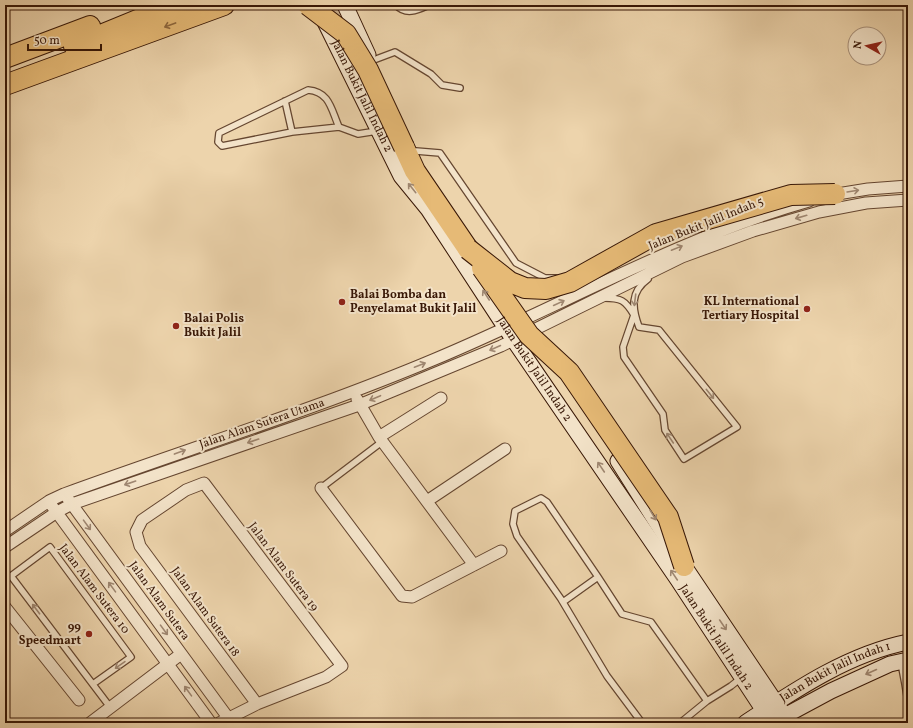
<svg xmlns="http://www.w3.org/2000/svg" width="913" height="728" font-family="Vollkorn,serif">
  <rect width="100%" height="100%" fill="#edd4ac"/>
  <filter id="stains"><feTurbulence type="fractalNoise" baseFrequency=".005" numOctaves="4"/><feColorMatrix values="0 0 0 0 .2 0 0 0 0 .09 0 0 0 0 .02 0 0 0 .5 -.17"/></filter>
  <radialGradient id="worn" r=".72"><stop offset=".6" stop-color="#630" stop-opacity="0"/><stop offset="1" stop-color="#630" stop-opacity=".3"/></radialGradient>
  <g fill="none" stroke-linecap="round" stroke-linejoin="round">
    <path stroke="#c9ae8b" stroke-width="20" stroke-dasharray="20 10" stroke-linecap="butt" d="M328,5L342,34"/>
    <g stroke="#654630" stroke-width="8">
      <path id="lane" d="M396,5C406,16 418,10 429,5
        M371,61L395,52L431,74L442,85L460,88
        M285,101L292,132
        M339,127L292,132L222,146L218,142L219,133L308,90C330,92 331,109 339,127L358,134L377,131
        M416,151L440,153L516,263L545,278H556
        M604,298C621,298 625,300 634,315L623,347L624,357L663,414L665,430L684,459L737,427L659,330L639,327C632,308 630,292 648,279
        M321,488L383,441
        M563,602L598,577
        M901,663L905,684H908
        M93,684L131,657L50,547L11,576L110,707
        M905,684L908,702
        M642,723L607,676L561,599L517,536L513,524L515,511L541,498L547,502L598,577L622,614L651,622L707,701
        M680,723L707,701L731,686L741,678"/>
    </g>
    <g stroke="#654630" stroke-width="13">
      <path id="street" d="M831,195L868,189L908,186
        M357,399L379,437L474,565
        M379,437L441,398
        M321,488L402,596L412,597L501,551
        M68,499L232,723
        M427,501L505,449
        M52,506L211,723
        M5,531L49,501L64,494C187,449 314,410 435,359C560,307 678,238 809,201
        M5,547L57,512L72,504L359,405L501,346L682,257L753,231L819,212L866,203L908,200
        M5,607L79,700
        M90,723L181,654
        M219,723L257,704L326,677L342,666L204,483L186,490L142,520L136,532L140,546L257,704"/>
    </g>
    <g stroke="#381706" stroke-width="17">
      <g id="secondary">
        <path d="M345,5L368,55"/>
        <path id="s1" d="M323,18L401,176L428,209L513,339L678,580L772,723"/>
        <path d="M618,461L684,566L784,715"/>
        <path d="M777,720L831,691L890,664L908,660"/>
        <path id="s2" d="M745,723C795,690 848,654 908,642"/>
      </g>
    </g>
    <g stroke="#381706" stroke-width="22">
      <path id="highway" d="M74,46L174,5
        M5,58L90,26
        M5,85L224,5
        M404,147L415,171L468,249"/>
    </g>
    <use href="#lane" stroke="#f3e3c9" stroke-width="5.5"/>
    <use href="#street" stroke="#f3e3c9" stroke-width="11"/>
    <use href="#secondary" stroke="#f3e3c9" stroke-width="15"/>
    <use href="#highway" stroke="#e6ba76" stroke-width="20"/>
    <g stroke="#381706" stroke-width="22" stroke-linecap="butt">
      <path id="highway-bridge" d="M308,5L346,34L368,70L404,147
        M468,249L510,282L525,288L546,289L570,282L656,234L791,195L835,194
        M482,268L529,335L569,372L668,517L684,566"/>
    </g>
    <use href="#highway-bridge" stroke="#e6ba76" stroke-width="20"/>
  </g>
  <defs><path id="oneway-shaft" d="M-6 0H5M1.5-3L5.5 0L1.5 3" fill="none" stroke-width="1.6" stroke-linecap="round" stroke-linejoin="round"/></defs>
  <use stroke="#8f683e" href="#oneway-shaft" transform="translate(170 25) rotate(160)"/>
  <g stroke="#9f8771">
    <use href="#oneway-shaft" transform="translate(412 188) rotate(-129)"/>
    <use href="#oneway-shaft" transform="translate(853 191) rotate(-9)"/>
    <use href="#oneway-shaft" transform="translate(801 217) rotate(164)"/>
    <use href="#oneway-shaft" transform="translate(677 248) rotate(-22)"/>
    <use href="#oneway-shaft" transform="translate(486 295) rotate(-123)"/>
    <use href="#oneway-shaft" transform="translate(635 300) rotate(97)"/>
    <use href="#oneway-shaft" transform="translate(559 303) rotate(-25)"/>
    <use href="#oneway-shaft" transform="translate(495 348) rotate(156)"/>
    <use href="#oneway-shaft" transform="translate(420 365) rotate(-21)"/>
    <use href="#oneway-shaft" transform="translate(710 394) rotate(51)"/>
    <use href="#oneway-shaft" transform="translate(375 398) rotate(157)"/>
    <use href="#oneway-shaft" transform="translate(670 438) rotate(-124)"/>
    <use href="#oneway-shaft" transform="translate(253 441) rotate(161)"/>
    <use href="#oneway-shaft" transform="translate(180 452) rotate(-20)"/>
    <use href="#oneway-shaft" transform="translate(601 467) rotate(-124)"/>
    <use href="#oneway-shaft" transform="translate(130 483) rotate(161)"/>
    <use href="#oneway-shaft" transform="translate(653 515) rotate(59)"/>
    <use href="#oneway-shaft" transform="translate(87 525) rotate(54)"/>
    <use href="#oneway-shaft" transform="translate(674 575) rotate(-124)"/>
    <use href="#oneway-shaft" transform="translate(112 587) rotate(-126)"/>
    <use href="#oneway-shaft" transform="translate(36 609) rotate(-127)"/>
    <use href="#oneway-shaft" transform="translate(723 625) rotate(56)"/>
    <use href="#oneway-shaft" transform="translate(164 630) rotate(54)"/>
    <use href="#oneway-shaft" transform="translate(120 665) rotate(145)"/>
    <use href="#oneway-shaft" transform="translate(871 672) rotate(156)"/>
    <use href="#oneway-shaft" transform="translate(188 691) rotate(-126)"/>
  </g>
  <g fill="#8f2418" stroke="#f3e3c9" stroke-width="1.5">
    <circle cx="342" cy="302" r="4"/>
    <circle cx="807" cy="309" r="4"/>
    <circle cx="176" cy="326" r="4"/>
    <circle cx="89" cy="634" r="4"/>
  </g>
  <g text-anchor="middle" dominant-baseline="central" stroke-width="4" stroke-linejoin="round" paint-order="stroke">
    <g font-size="12" fill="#381706" stroke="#f3e3c9">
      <text stroke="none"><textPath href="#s1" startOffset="87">Jalan Bukit Jalil Indah 2</textPath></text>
      <text transform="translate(706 224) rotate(-22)">Jalan Bukit Jalil Indah 5</text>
      <text stroke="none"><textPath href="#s1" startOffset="411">Jalan Bukit Jalil Indah 2</textPath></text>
      <text transform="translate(262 424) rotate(-19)">Jalan Alam Sutera Utama</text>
      <text transform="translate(283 567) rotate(53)">Jalan Alam Sutera 19</text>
      <text transform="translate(94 589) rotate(53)">Jalan Alam Sutera 10</text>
      <text transform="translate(159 601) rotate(54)">Jalan Alam Sutera</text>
      <text transform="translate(205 612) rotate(54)">Jalan Alam Sutera 18</text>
      <text stroke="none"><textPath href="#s1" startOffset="735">Jalan Bukit Jalil Indah 2</textPath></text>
      <text stroke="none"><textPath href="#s2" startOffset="104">Jalan Bukit Jalil Indah 1</textPath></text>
    </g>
    <g font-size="12" font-weight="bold" fill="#381706" stroke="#f3e3c9" text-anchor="start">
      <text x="350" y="295">Balai Bomba dan<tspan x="350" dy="14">Penyelamat Bukit Jalil</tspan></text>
      <text x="799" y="302" text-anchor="end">KL International<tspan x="799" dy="14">Tertiary Hospital</tspan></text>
      <text x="184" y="319">Balai Polis<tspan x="184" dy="14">Bukit Jalil</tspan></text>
      <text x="81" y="627" text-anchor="end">99<tspan x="81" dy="14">Speedmart</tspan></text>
    </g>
  </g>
  <rect width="913" height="728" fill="none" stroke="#edd4ac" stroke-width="20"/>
  <rect x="6" y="6" width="901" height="716" fill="none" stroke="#381706" stroke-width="2"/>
  <rect x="10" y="10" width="893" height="708" fill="none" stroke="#381706"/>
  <g transform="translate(867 46) rotate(278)"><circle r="19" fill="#f3e3c9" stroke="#a8917b"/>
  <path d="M0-3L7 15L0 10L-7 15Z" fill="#8f2418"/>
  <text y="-6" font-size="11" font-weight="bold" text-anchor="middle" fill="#381706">N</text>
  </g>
  <path d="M28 44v6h73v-6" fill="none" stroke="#381706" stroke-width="2"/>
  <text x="34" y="44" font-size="12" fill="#381706" stroke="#f3e3c9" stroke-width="3" paint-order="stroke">50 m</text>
  <rect width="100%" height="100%" filter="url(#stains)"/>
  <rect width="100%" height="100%" fill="url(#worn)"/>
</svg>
